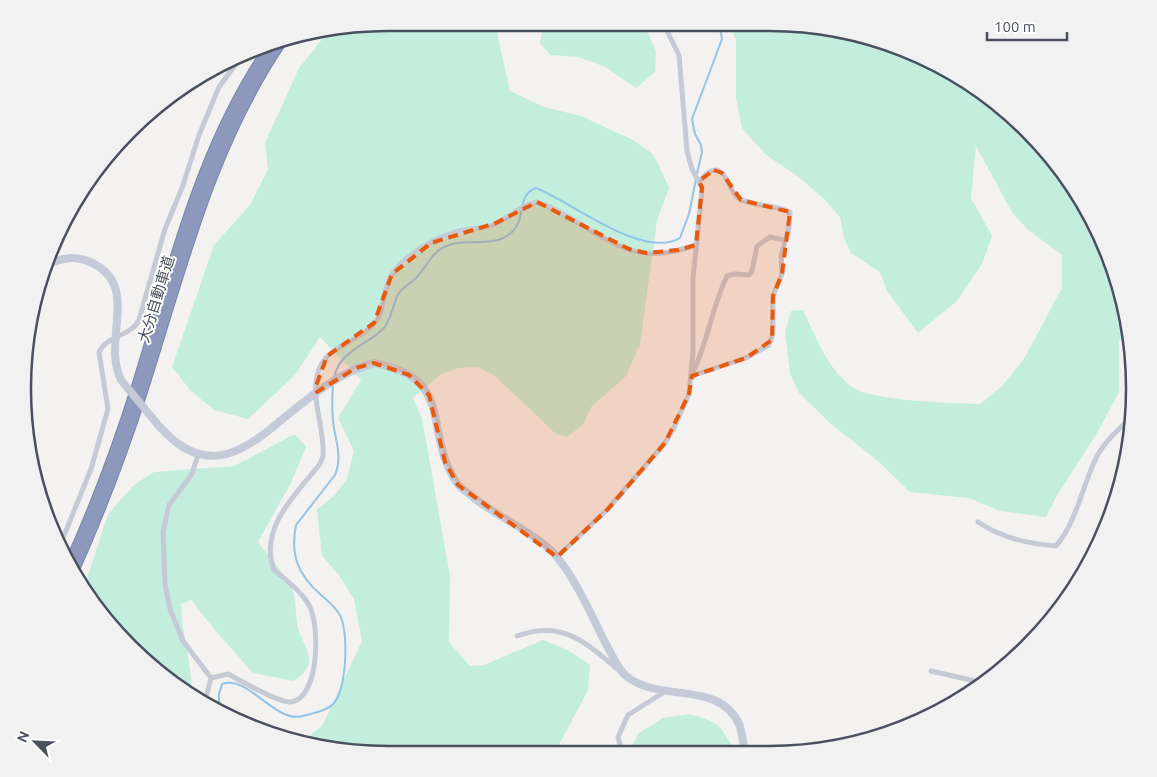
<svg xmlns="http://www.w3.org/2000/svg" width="1157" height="777" font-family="Ubuntu,'Noto Sans JP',sans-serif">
  <rect width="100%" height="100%" fill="#f3f2f1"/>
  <path fill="#c3eedd" d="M389,23L495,24L510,91L544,107L581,116L633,140L653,154L669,187L657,221L640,344L626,376L591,407L583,425L567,437L556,434L494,375L477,367L459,368L441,374L413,398L422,418L450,576L449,642L470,666L484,665L543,640L568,650L590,665L588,690L560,743L558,751L317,748L301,742L322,726L362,641L354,599L339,575L322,556L317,509L334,496L347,479L354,451L338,418L361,380L320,337L295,375L248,419L214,410L191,391L172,367L214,245L250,205L268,169L265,143L299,68L327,33Z
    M543,25L645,26L656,51L655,72L636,88L605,67L579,57L551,55L540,44Z
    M731,28L840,29L931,60L1027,129L1073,185L1107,248L1127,317L1129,337L1119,341V392L1097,433L1056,497L1046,517L1000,511L969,498L910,492L879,462L830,423L799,393L790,373L785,332L791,311L803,310C816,337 827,368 852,387C870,401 954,403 980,404L1002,386L1024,359L1062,288V255L1027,229L1012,212L976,146L971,198L992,236L982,264L957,301L918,333L887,291L880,272L851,253L844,238L840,217L823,198L796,175L766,155L742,128L736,98V40Z
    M295,434L306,447L290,485L258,542C269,557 284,572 292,589C298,601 294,619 299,631C308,654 319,663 294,681L253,673L214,629L191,600L181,604C182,634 191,662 192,692L130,647L84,588L108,514L134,485L154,472L234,466Z
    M689,714C722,723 720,725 736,754L629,752L639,733L663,718Z"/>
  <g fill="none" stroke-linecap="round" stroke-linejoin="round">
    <path stroke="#92c4e8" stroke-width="2" d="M697,174L702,152L701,145L695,134L692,119L722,39L720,28
      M334,378C340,350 366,346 384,328C392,318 393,303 399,293C403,287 411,283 416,278C427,267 430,254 444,247C465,236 493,250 512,232C527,218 516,195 536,188C572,202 642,260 680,238L689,214L696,179
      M219,712V694L222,684C248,674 275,724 303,716C313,713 327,711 334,703C347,687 348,636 341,617C336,607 329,602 321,595C298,575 290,555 296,525L335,475C343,456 335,440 333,421C332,409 332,397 333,385"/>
    <g stroke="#7784a9" stroke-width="11">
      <path id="highway" d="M69,564C95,507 117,448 136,388C173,270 200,144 273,42
        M73,573C99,515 122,455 142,393C181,272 210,146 283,40"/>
    </g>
    <path stroke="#c6cad5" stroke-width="5" d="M693,372C708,341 712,307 727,276L735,274L749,275L752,271L757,246L770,237L784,240
      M692,376L746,358L769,345L773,334V296L782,274L781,256L789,228L790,212C775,204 747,206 737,197C729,190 727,170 715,170C709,170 703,177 699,181
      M198,455L192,474L169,505L163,532L165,584L170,609L183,641L211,678
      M978,522C1000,537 1029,544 1056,546C1077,521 1082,487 1096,458C1104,442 1119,429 1132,417
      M61,543L91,469L108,409L99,352C107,335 132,336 139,320L165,229L182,188L199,135L219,87L241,57
      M557,557L608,509L665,443L674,428L689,394L693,352V279L702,188L692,169L687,151L679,55L665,27
      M517,636C562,620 584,641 616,668
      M931,671L984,683
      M205,702L211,678L228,674C242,681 278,703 291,702C320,698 320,624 309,605C301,591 286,580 274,570C258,528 297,493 320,464L323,456C325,429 310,398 318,372C326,345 358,343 374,324C386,310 382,288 392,274C407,253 436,237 459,231C471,228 485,229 497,223C510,217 522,204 537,202C575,214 607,250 647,253C664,255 680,250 696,245
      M622,752L618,737L628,715L666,691"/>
    <path stroke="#c5cad9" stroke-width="8" d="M46,265C62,258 74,255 90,262C142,285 101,339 121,380
      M374,363C457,378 422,432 457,483C461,489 469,493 474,498C498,517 539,535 557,557C578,583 592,617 607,646C613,656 617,668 625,675C658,704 718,679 739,724C743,733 743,745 745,754
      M159,426C201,474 238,458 280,421"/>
    <use href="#highway" stroke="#8c99bd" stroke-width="9"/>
    <path stroke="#c5cad9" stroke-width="8" d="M121,380L159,426
      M280,421C309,398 338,372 374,363"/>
  </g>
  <path fill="#e8590c" fill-opacity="0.2" stroke="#e8590c" stroke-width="4" stroke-dasharray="10 6" stroke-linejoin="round" d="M714,170L722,173L741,200L790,212L782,274L773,296L772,340L746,358L692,376L689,394L665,443L608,509L557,557L458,485L445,462L429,395L409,375L374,363L356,368L317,392L316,386L327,356L374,323L392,274L431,243L496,223L537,202L629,249L646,253L678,250L696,245L702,188L699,181Z"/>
  <g text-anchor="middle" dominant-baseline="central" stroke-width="4" stroke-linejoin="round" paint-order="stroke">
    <g font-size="15" fill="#4a505e" stroke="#fff">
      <text transform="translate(156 299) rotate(-73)">大分自動車道</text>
    </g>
  </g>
  <path d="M0 0H1157V777H0ZM388 31H769A357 357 0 0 1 1126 388V389A357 357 0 0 1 769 746H388A357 357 0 0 1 31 389V388A357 357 0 0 1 388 31Z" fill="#f1f1f2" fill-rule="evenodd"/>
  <path fill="none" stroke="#4a505e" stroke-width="2.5" d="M388 31H769A357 357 0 0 1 1126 388V389A357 357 0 0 1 769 746H388A357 357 0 0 1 31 389V388A357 357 0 0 1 388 31Z"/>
  <g transform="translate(35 742) rotate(294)" stroke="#ffffff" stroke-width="4" paint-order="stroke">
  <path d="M0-4L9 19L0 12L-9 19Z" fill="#4a505e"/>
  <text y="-8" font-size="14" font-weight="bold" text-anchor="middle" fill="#4a505e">N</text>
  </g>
  <path d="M987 32v8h80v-8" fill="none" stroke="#4a505e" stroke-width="2.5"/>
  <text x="994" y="32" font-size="15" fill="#4a505e" stroke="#ffffff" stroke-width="4" paint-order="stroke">100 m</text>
</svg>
